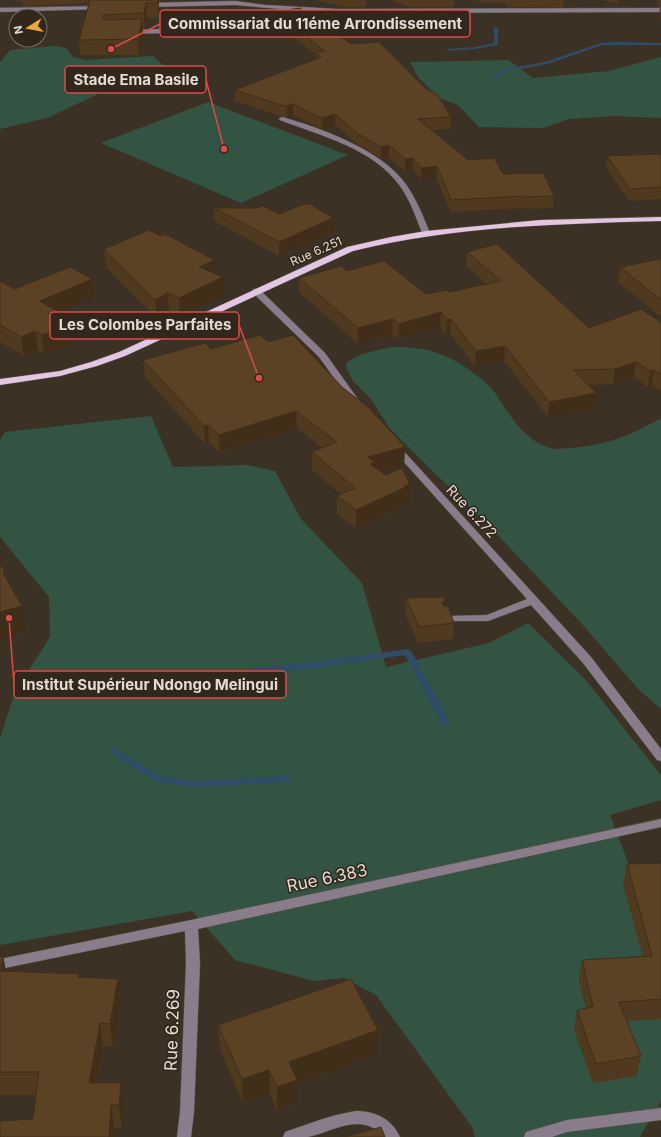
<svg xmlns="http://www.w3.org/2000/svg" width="661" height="1137" font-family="Inter,sans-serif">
  <rect width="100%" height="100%" fill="#3c3125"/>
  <path fill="#335443" d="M54,46L66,48L73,57L85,60L153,56L165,67L160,73L151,78L100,93L47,118L0,129V62L10,50Z
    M661,57V118L614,116L569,119L543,128L479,127L458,105L439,98L418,77L410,62L508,60L533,78L609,71Z
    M208,102L348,155L241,203L101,143Z
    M395,347C428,347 450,354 476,375C481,379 486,382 490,387C503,401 510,420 525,433C532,440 542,446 551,448C556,450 564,448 569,448C606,445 629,437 661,418V709L638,689L582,624L490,527L404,443L388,426L371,399L353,381L346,367L347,362C362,352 377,350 395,347Z
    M151,416L173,467L247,465L275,471L301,519L362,583L386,667L489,643L528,623L585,679L661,775V800L610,815L647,913L661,936V1101L640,1137H475L472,1127L376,995L344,978L314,981L235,960L192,911L0,945V738L15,692L50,637L49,597L0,537V440L5,432Z"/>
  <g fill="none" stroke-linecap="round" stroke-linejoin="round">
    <path fill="#304c67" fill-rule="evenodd" d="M494,27L498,28V45L475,49L448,51L446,50L448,49L475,47L494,43Z
      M617,42L661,43V45H602L548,64L508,71L496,79L492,78L505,69L545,62L601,43Z
      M408,649L412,652L450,723L448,725H442L405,655L322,667L253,674L249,671L253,668L322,661Z
      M114,748L160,776L195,781L286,776L291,778L293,780L291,782H285L195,787L158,782L111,753L109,751L111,749Z"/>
    <g stroke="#5a5044" stroke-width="1">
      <path id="minor" d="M235,1L266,5L338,9L661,8V12L338,13L287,10L247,25L226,31L131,34L128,32L131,30L226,27L280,9L235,5L145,7L142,5L145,3Z
        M103,6L104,7L101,9L0,12V8Z
        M282,117C321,128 381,150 405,183C416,198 423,216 430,233L429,235H426L422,233C416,217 410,200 400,186C373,148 321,136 280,120L279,119Z
        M253,289H259L325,353L360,402L359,404H353L319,357L253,293Z
        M397,446L400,447L591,657L661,749V761L657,760L583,663L531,605L488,621H443L442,619L443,617L447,616L487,615L527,599L394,451L392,449L394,447Z
        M661,819V827L198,929L200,963L194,1112L191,1137H177L180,1112L186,963L185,931L0,969V959L191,920Z
        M661,1108V1120L567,1132L552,1137H524L526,1132L567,1120Z
        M356,1111C375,1111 392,1119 400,1137H384C361,1111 335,1131 308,1137C300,1137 291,1137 283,1137L285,1132C308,1124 331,1115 356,1111Z"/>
    </g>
    <g stroke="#5a5044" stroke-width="1">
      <path id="major" d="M661,217V221C557,224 454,226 353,251L125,356L97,366L60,376L0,385V379L60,371L91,362L119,352L347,247L391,237L426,231L540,220Z"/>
    </g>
    <use href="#minor" fill="#8a7d8b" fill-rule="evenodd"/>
    <use href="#major" fill="#e1c7e3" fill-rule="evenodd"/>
  </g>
  <path fill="#4f391f" d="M16,0H89V3L23,6L22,1L17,2Z
    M90,0H171H161L160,2H159V9L158,18H147L145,28H143V35L139,55H80L79,40Z
    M315,0H366V7H345Z
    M390,0H454V7H408Z
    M472,0H563V7H507L505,3H486Z
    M603,0H631L618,4Z
    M657,0H661V19H660L659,14L660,7H658Z
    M273,12L451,117L450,129L431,130L468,160L554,196L553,208L523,209V208L451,212L436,178L421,179L413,169L405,171L388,157L381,158L357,144L335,125L323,129L293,115L287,117L281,116L235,101V90L316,59V55L273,22Z
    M661,154V199L629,201L606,168L607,156Z
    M214,208L279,214L333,218V232L279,256L214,221Z
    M104,249L215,273L224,295L180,317L169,312L157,318L106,267Z
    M467,252L589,328L661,322V392L652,385L648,387L634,377L613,384L588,385L594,409L548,417L504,361L475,366L450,334L446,335L440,327L399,339L392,334L358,344L299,292V278L346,271L426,294L449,292L486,284L466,266Z
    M661,259V317L618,282L620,267Z
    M92,279L94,298L59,312L75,322L77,341L44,354L38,350L24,356L0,342V281L15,289Z
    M268,342L343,388L405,447L404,465L380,471L386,475L410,484L409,502L403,505V506L356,528L337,514V496L341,494L312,470V452L322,448L297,428L220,452L209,443L205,444L145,377L143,360L211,349Z
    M406,598L445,599L444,606L454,623L453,639L418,643L405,614Z
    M661,863V1019L627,1021L641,1056L637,1076L593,1083L574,1030L577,1010L586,1009L579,980L582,960L643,957L623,884L627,864Z
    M0,956H3L6,971L79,974V977L121,1002L113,1047L103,1046L97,1083L124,1106L122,1128H114L33,1119L36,1095H0Z
    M218,1025L378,1030L377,1054L297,1083V1103L277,1111L270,1093L243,1103L220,1049Z"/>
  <path fill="#402e19" d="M158,0H159V9L158,18Z
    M619,0H631L618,4Z
    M146,3L147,18L145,28L144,13Z
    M142,19L143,35L139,55L138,39Z
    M293,104V115L287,117V106Z
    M335,114V125L323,129L322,118Z
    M389,145L388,157L381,158V147Z
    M413,158V169L405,171V159Z
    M437,166L436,178L421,179V168Z
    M333,218V232L279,256V242Z
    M215,260L216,278L199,267Z
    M223,277L224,295L180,317L179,298Z
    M92,279L94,298L42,320L40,301Z
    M167,293L169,312L157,318L155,300Z
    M441,312L440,327L399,339V324Z
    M393,319L392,334L358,344V328Z
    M451,319L450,334L446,335L447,320Z
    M75,322L77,341L44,354L42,335Z
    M35,331L38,350L24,356L21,337Z
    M505,346L504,361L475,366L476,351Z
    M636,362L634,377L613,384L615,369Z
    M654,370L652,385L648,387L650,371Z
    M596,393L594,409L548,417L549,402Z
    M296,411L297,428L220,452L219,435Z
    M208,425L209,443L205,444L204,426Z
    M405,447L404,465L374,473V480L368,457Z
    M410,484L409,502L403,505V506L356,528V510Z
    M445,599L444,615L442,604Z
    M22,606L26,631L0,639V612Z
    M3,956L7,979L1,971Z
    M118,979L121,1002L113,1047L110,1024Z
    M100,1023L103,1046L92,1106L89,1083Z
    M378,1030L377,1054L297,1083V1103L277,1111V1087L289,1062Z
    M269,1070L270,1093L243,1103L242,1079Z
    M121,1083L124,1106L122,1128L119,1105Z
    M111,1105L114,1128V1137H109Z"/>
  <path fill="#5c4224" stroke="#402e19" d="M90,0H158L157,3H146L144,13L103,15L102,18L106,20L142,19L138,39L79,40Z
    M300,8L351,44L379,42L426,89L437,94L451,117L418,119L468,160L494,158L503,174L543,173L554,196L524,197V196L451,200L437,166L421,168L413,158L405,159L389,145L381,147L357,133L335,114L322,118L293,104L287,106L281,105L235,90L321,57L316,52L325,51L273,12Z
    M661,154V187L630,189L607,156Z
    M304,204H310L333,218L279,242L214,208H257L263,206L279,214Z
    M149,230L161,236L165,234L215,260L199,267L223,277L179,298L167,293L155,300L104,249Z
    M497,244L589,328L641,309L661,322V375L654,370L650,371L636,362L615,369L574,370L596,393L549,402L505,346L476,351L451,319L447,320L441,312L399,324L393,319L358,328L299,278L341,266L346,271L384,261L426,294L448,290L449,292L501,281L467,252Z
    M661,259V300L620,267Z
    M70,267L92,279L40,301L75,322L42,335L35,331L21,337L0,325V281L15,289Z
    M260,335L268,342L293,335L343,388L368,407L405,447L368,457L375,462L370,464L386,475L402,468L410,484L403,487L404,488L356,510L337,496L355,488L312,452L337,442L296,411L219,435L208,425L204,426L143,360L205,343L211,349Z
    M0,563L5,572L3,573L22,606L0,612Z
    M444,597L445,599L442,604L444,606H448L454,623L419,627L406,598Z
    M661,863V999L619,1002L641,1056L596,1064L577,1010L593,1007L582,960L652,956L627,864Z
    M0,956H3L1,971L79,974L78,977L118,979L110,1024L100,1023L89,1083H121L119,1105H111L109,1137H0V1121L33,1119L39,1072H0Z
    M351,979L378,1030L289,1062L297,1080L277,1087L269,1070L242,1079L218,1025Z
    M381,1127L385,1137H345Z"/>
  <g text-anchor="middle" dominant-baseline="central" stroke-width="3" stroke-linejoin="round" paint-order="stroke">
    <g font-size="12" fill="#e3dbd4" stroke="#32271b">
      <text transform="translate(316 251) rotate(-24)">Rue 6.251</text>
    </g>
    <g font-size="14" fill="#e3dbd4" stroke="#32271b">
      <text transform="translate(472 511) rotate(47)">Rue 6.272</text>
    </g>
    <g font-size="17" fill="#e3dbd4" stroke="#32271b">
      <text transform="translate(327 878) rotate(-12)">Rue 6.383</text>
      <text transform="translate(172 1030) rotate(-88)">Rue 6.269</text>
    </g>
  </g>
  <path fill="none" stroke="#d94c4a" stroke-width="1.5" d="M111 49L160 24M224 149L206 80M259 378L239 325M9 618L14 684"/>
  <g fill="#d94c4a" stroke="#32271b" stroke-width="1.5">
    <circle cx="111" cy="49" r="4"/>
    <circle cx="224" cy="149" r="4"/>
    <circle cx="259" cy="378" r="4"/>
    <circle cx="9" cy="618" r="4"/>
  </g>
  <g fill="#32271b" stroke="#d94c4a" stroke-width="1.5">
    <rect x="160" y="10" width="310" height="27" rx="4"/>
    <rect x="65" y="66" width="141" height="27" rx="4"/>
    <rect x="50" y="312" width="189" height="27" rx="4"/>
    <rect x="14" y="671" width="272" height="27" rx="4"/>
  </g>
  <g font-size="15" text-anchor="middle" font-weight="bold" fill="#e3dbd4">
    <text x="315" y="29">Commissariat du 11éme Arrondissement</text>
    <text x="136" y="85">Stade Ema Basile</text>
    <text x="145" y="330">Les Colombes Parfaites</text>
    <text x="150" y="690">Institut Supérieur Ndongo Melingui</text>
  </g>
  <g transform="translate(28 28) rotate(259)"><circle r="19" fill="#32271b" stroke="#796f65"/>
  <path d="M0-3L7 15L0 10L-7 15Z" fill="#f0a63f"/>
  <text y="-6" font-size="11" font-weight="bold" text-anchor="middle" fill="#e3dbd4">N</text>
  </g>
</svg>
